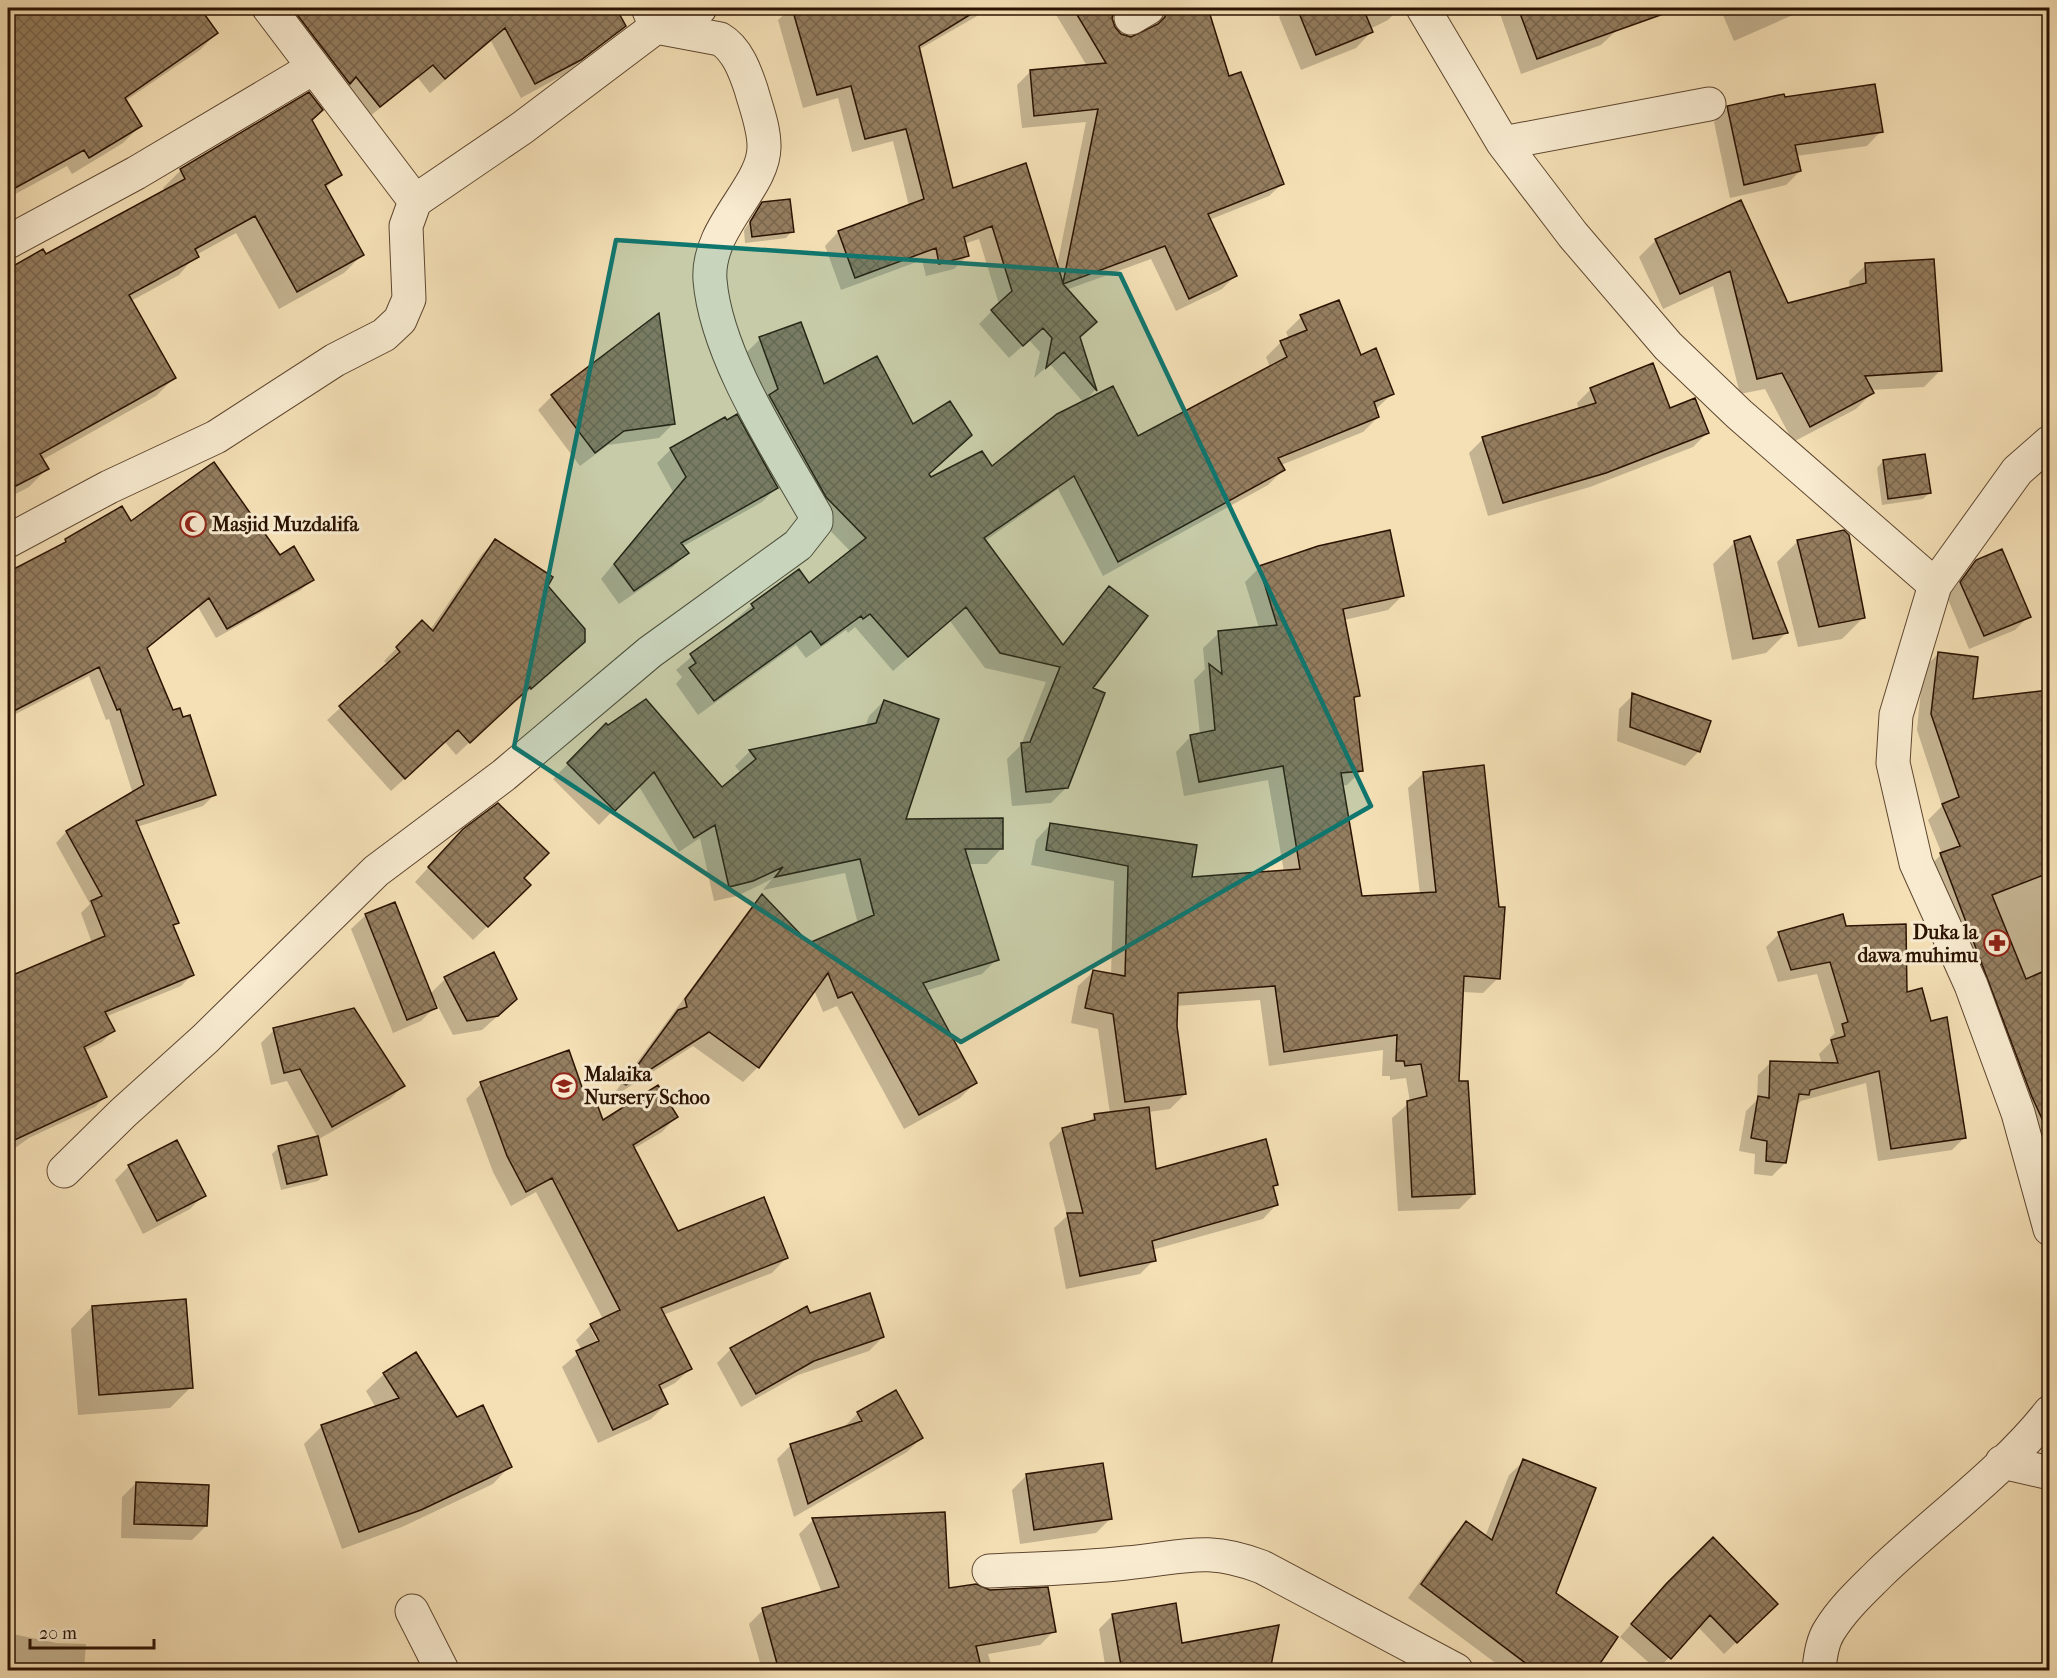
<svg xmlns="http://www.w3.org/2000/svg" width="2057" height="1678" font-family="'IM FELL French Canon',serif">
  <defs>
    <pattern id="building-cross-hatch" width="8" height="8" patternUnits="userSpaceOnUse" patternTransform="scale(1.5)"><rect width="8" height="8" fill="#947e60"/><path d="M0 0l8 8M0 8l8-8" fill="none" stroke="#79664d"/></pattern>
  </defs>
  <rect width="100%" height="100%" fill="#f5e0b6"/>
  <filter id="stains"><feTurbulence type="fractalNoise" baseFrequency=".00333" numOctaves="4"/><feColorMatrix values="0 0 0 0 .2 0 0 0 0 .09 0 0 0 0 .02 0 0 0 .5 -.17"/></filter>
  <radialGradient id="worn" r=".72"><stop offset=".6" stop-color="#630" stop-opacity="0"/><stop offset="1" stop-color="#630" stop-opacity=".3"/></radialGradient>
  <path fill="#0003" fill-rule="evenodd" d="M8,8H199L217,33L200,50L125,101L140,126L123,143L72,174L67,166L8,198Z
    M263,8H615L624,26L565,74L521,98L491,41L430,93L418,78L365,120Z
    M791,8H991L918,50L952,190L1057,266L1086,122L1022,128L1017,85L1030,72L1087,66L1052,8H1122L1113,12L1111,18L1114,29L1122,36L1132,38L1152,28L1154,21L1147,8H1206L1228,78L1283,183L1269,196L1209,220L1235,276L1222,289L1176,311L1151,259L1066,290L1095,390L1085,401L1138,438L1270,367L1266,357L1281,342L1289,339L1286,332L1301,317L1360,357L1392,394L1375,410L1378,417L1363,432L1281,465L1283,470L1268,485L1103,576L1058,489L985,541L1062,645L1109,588L1091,688L1067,787L1051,803L1012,806L1007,759L1021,745L1046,682L985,668L950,621L893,671L855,627L848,633L846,630L806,658L796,645L698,715L676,684L682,677L676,670L752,605L809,585L851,552L812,512L745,354L760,339L823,386L930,478L991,468L1083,402L1050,364L1034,378L1040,352L1029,340L1009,358L979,324L999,304L979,239L964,244L967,256L954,269L926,276L922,260L841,290L825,246L838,232L909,206L893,141L852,152L838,98L803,108L778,20Z
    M1289,8H1400L1388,20L1370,29L1371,32L1356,48L1301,70L1279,17Z
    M1498,8H1609L1617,30L1601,45L1521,74Z
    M1720,8H1802L1795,14L1734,41Z
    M1784,99L1881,131L1867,146L1796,156L1800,171L1786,185L1730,198L1714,122L1728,108Z
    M310,120L340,174L325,189L362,255L344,273L279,309L236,233L196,255L179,275L131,301L174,378L156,396L42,460L47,469L29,487L8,498V270L42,251L45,256L165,192L163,188L181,170Z
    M1740,202L1787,305L1850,289L1849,281L1866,265L1941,370L1924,387L1871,390L1872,393L1856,409L1793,442L1765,389L1740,394L1713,286L1663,309L1639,257L1655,241Z
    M763,204L792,231L786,238L745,243L744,230Z
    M658,316L673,424L659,438L608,445L580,466L538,410L552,396Z
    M1591,389L1670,410L1707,433L1693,447L1590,487L1488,516L1469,453L1483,439L1579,410L1577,403Z
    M671,449L776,488L762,502L682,547L687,553L673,567L619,604L601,579L673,492L657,463Z
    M1883,461L1930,492L1923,499L1882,505L1877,468Z
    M131,523L279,557L312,579L301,590L216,638L198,607L146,649L172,712L214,795L203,806L137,827L177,922L172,927L192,975L181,986L105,1017L113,1031L102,1042L84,1051L105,1097L95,1107L29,1138L8,1153V979L92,943L81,913L90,904L56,843L66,832L133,794L109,719L106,720L89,676L8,718V574L59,547L66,540Z
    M495,541L546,586L570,655L517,701L516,699L456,755L445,742L391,791L327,720L388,665L384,661L422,622L430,630L482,554Z
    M1798,541L1864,617L1842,639L1798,647L1777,562Z
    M1735,542L1787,632L1766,653L1732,660L1713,564Z
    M1977,561L2029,616L2015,630L1969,649L1947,597Z
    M1260,567L1403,595L1388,610L1344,620L1358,695L1353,700L1362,770L1347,785L1342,786L1361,897L1420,895L1408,788L1424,773L1498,978L1483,993L1462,992L1458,1083L1474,1194L1459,1209L1398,1211L1392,1118L1410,1102L1406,1078L1390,1080V1076H1382L1383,1050L1269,1066L1260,1000L1176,1006V1026L1185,1094L1170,1109L1148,1112L1155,1171L1277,1184L1272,1189L1276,1205L1263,1219L1152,1250L1154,1260L1140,1274L1066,1289L1054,1228L1067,1216L1049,1143L1063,1129L1086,1124L1095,1116L1110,1114L1098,1029L1071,1023L1078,986L1094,971L1111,975L1114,881L1031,865L1036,840L1051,824L1191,879L1284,872L1268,780L1184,796L1176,752L1191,736L1200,735L1194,680L1205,669L1203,648L1219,633L1259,628L1245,582Z
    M1938,654L1971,701L2048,692L2050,1224L1926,869L1942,854L1928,820L1942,806L1917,730L1923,669Z
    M1633,695L1699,751L1685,766L1617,741L1619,709Z
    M884,701L904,820L1002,848L987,864H968L997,959L982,974L925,991L975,1083L960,1098L904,1129L837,1006L823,1012L814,990L758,1067L743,1082L693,1046L610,1099L748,911L762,897L808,945L858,924L845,873L763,890L772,879L737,896L714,901L700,838L679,852L638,785L599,825L553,779L606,725L721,789L741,773L735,766L750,751L865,727L869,716Z
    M449,845L522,878L529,885L473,940L415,882Z
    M366,915L430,994L445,979L501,1013L482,1030L453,1035L434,999L432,1000L435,1007L421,1021L393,1033L351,929Z
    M1845,927L1906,994L1965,1137L1952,1150L1878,1161L1866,1083L1801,1101L1795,1107L1785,1163L1772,1176L1754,1174L1755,1154L1739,1151L1746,1111L1757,1100L1758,1075L1771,1062L1822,1064L1819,1054L1831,1042L1830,1038L1835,1033L1817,974L1778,982L1766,947L1779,934Z
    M274,1030L403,1086L390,1099L317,1140L325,1174L318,1181L281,1190L272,1154L279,1147L318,1138L287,1081L271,1085L261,1043Z
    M481,1084L582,1092L602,1122L676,1117L662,1132L633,1149L678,1233L786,1258L772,1273L663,1315L690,1369L675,1383L660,1391L666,1404L651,1419L598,1443L562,1367L582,1350L576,1340L591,1325L603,1319L536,1192L511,1206L493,1172L466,1099ZM591,1329H595L603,1347L601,1348Z
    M129,1166L204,1195L190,1209L143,1234L115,1180Z
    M92,1307L191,1387L170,1408L78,1415L71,1329Z
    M809,1315L883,1337L869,1351L798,1375L741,1407L717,1363L731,1349Z
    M384,1374L456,1419L510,1466L493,1484L402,1527L342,1549L304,1444L322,1426L376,1408L366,1391Z
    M858,1413L921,1438L907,1452L794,1517L777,1459L791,1445L844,1427Z
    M1524,1461L1554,1593L1593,1670H1505L1408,1598L1452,1537L1466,1523L1485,1537L1509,1475Z
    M1026,1476L1110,1519L1096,1533L1020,1544L1012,1490Z
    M136,1483L206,1526L192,1540L121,1538L122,1497Z
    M943,1513L947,1590L1054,1631L1040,1645L988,1654L993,1670H762L749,1624L763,1610L822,1593L799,1534L813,1520Z
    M1713,1539L1776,1604L1724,1654L1698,1627L1657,1670L1620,1637L1654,1598Z
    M1113,1615L1181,1645L1269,1670H1106L1099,1629Z
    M8,1633L56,1643L86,1644L84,1670H8Z
    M1319,1663L1320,1670H1269Z"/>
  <path fill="url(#building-cross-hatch)" stroke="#2b1302" stroke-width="1.5" d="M8,8H200L218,33L125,98L142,126L89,158L84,150L8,192Z
    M292,8H616L626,26L581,60L535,84L505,28L445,79L433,65L380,107L356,77L350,84Z
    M792,8H981L919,46L953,188L1026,163L1063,283L1098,109L1034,116L1030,70L1106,63L1073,8H1116L1112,18L1115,27L1121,34L1131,37L1158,24L1165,17L1167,8H1208L1229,76L1241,72L1284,184L1208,214L1237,276L1189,299L1165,246L1063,284L1097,322L1080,337L1097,391L1064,352L1046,368L1052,338L1043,328L1023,346L991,310L1012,291L992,226L964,237L969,256L939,264L936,248L855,278L838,231L924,199L906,129L865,139L851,86L817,95Z
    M1297,8H1363L1373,32L1316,55Z
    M1518,8H1668L1669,12L1537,59Z
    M1875,84L1883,132L1795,145L1801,171L1744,185L1727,106L1784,94L1785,97Z
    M309,92L323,110L312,120L342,175L325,185L364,255L297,292L255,216L195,249L199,257L129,295L176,378L40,454L49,469L8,490V269L43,249L46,254L185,179L180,169Z
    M790,199L794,232L752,237L750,222L762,202Z
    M1741,200L1788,303L1866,283L1865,263L1934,259L1942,371L1865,376L1874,393L1810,427L1782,373L1757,379L1730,271L1680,294L1655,239Z
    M1339,300L1361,355L1376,348L1394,394L1374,402L1379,417L1278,458L1285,470L1118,562L1074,476L984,538L1063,645L1109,586L1148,616L1093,688L1105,693L1068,788L1026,792L1021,743L1030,742L1060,667L1000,653L966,607L908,657L870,614L863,619L861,616L821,645L811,631L714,701L689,668L696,663L690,654L754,608L751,604L799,569L809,583L866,538L826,497L769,395L778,389L759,337L801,322L824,384L877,356L913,424L950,401L972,435L929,474L931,477L982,451L992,466L1057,414L1113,386L1138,436L1287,357L1280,341L1307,330L1300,315Z
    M659,313L675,424L624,431L595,453L551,395Z
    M1653,363L1670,408L1695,398L1709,433L1606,473L1503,503L1482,437L1596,403L1590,388Z
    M737,414L778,488L681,543L689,553L634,591L614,564L686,477L670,448L725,417L727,420Z
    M1925,454L1931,493L1888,499L1883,460Z
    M214,462L280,555L294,546L314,580L227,629L209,598L147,648L173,710L180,708L183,717L190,715L216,795L136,821L179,923L173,925L194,975L105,1012L115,1031L84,1047L107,1097L8,1143V977L105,936L91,901L102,896L66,831L144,785L120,709L117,710L99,667L8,714V572L66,542L65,539L122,506L131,521Z
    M1390,530L1404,596L1343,609L1360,696L1354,697L1363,771L1341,773L1362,896L1436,892L1423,772L1484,765L1499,907H1505L1500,979L1464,976L1459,1081H1468L1475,1194L1412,1197L1407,1101L1427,1096L1421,1064L1405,1066L1404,1061H1396L1397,1035L1284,1052L1275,986L1178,993L1177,1026L1186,1094L1125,1102L1113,1014L1085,1008L1093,970L1125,976L1128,866L1046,850L1050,823L1197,845L1192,877L1300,869L1283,766L1199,782L1190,735L1215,730L1209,664L1222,674L1218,631L1277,625L1259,566L1318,546Z
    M1844,530L1849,535L1865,618L1819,627L1797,540Z
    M1750,536L1788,633L1753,639L1734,541Z
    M495,539L553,577L548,586L585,629V642L531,689L530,687L470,743L458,730L405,779L339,706L400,652L396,647L422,620L433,631Z
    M2002,549L2031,617L1984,636L1960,582L1976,560Z
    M1938,652L1978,657L1973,699L2049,690V873L1992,895L2026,979L2049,969V1134L2032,1097L1940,853L1960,846L1942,804L1959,797L1931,714Z
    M1632,693L1711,721L1700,752L1630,727Z
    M646,699L722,787L756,759L749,750L876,723L884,700L939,719L906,819L1003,818V849H965L999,960L923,983L977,1083L919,1115L852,992L838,998L828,973L759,1068L709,1032L626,1085L624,1084L678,1010L687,1007L685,999L762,894L809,943L874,915L860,859L775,877L783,867L753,881L729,887L715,825L694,838L654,772L615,811L567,763L606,723L608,725Z
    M498,803L549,853L524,878L531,885L488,927L428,867L463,829Z
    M395,902L437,1008L407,1020L365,914Z
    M1843,914L1846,926L1906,924L1907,992L1922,988L1931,1021L1947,1017L1966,1138L1891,1149L1879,1071L1810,1090L1809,1095L1799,1094L1786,1163L1766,1161L1767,1141L1751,1138L1758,1096L1769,1098L1770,1061L1838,1063L1831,1040L1845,1036L1842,1024L1848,1022L1830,962L1791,970L1778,932Z
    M494,952L517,999L498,1016L467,1021L444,977Z
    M354,1008L405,1086L332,1127L300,1069L284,1073L273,1028Z
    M569,1050L583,1090L591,1088L603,1120L658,1085L678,1117L633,1145L678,1231L764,1197L788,1258L661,1308L692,1369L659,1385L668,1404L613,1430L576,1351L599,1341L590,1324L620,1310L552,1178L526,1192L507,1156L480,1082Z
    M1149,1107L1156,1169L1266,1139L1278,1185L1273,1186L1278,1205L1152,1241L1156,1261L1080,1276L1067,1213H1083L1062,1128L1095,1120L1094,1114Z
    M318,1136L327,1175L287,1184L278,1146Z
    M177,1140L206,1196L157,1221L128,1165Z
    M870,1293L884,1337L814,1361L756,1394L730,1348L807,1306L810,1313Z
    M186,1299L193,1388L99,1395L92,1306Z
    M416,1352L457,1417L483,1405L512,1467L421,1510L359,1532L321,1425L399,1398L383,1373Z
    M896,1390L923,1438L808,1504L790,1444L862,1421L857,1412Z
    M1523,1459L1596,1488L1556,1593L1618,1637L1595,1671H1536L1421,1584L1466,1521L1492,1540Z
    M1103,1463L1112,1519L1034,1530L1026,1474Z
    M136,1482L209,1485L207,1526L134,1524Z
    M945,1512L949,1588L976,1584L990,1590L1048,1587L1056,1632L976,1646L982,1671H779L762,1608L839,1587L812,1518Z
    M1713,1537L1778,1604L1737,1643L1710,1615L1671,1659L1631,1624L1666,1584Z
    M1176,1603L1182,1643L1279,1625L1270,1671H1122L1112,1614Z"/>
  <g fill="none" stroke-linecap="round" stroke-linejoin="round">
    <g stroke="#5e462f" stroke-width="35">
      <path id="minor" d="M269,8L415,201
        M1423,8L1503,143L1573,235L1668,346L1739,414L1935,585
        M1131,18L1148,8
        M1503,143L1709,104
        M8,242L136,173L313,68
        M2050,442L2017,471L1935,585L1896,715L1893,763L1916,863L1971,985L2018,1113L2050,1229
        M8,541L109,487L216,437L335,360L384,335L400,320L409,299L406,226L415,201L522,128L656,27L700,8
        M64,1171L123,1113L205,1039L376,871L504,775L650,652L798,545L816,522V516C778,449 716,356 710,280C706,227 765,187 764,146C764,127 756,107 751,89C745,71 737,49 720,39L656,27L648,8
        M2002,1462L2050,1473
        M989,1571C1034,1569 1081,1568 1126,1563C1183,1558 1205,1545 1262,1567L1456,1670
        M412,1611L442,1670
        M1819,1670C1820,1658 1822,1642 1829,1631C1843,1608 1862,1591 1880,1573C1934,1521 2004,1471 2050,1412"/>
    </g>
    <use href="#minor" stroke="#f8ebd0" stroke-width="33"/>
  </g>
  <path fill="#0f766e" fill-opacity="0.2" stroke="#0f766e" stroke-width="4.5" stroke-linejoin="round" d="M616,240L1120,274L1371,806L961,1042L514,747Z"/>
  <defs>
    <g id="mosque-ring" transform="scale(1.35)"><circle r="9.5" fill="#f8ebd0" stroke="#8f2418" stroke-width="1.5"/><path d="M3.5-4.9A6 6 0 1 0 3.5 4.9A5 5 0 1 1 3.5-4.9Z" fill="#8f2418"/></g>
    <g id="pharmacy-ring" transform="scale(1.35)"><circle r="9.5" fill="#f8ebd0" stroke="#8f2418" stroke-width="1.5"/><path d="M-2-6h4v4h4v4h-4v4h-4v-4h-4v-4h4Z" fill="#8f2418"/></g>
    <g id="school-ring" transform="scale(1.35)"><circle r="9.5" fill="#f8ebd0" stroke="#8f2418" stroke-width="1.5"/><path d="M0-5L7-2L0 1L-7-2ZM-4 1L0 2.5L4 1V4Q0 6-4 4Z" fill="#8f2418"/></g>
  </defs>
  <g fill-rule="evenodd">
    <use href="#mosque-ring" x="193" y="524"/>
    <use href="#pharmacy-ring" x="1997" y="943"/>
    <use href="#school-ring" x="564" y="1086"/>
  </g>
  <g text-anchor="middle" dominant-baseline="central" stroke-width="6" stroke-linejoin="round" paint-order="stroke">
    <g font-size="20" font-weight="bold" fill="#2b1302" stroke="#f8ebd0" text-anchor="start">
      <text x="212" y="524">Masjid Muzdalifa</text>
      <text x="1978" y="932" text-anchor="end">Duka la<tspan x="1978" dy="23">dawa muhimu</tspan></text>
      <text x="584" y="1074">Malaika<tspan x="584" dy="23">Nursery Schoo</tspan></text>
    </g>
  </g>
  <rect width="2057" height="1678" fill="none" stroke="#f5e0b6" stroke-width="30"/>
  <rect x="9" y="9" width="2039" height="1660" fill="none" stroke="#2b1302" stroke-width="3"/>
  <rect x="15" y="15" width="2027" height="1648" fill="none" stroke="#2b1302" stroke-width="1.5"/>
  <path d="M30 1639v9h124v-9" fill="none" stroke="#2b1302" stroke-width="3"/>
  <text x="39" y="1639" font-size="18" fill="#2b1302" stroke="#f8ebd0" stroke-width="4.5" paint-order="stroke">20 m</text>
  <rect width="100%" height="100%" filter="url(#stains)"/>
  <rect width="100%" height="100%" fill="url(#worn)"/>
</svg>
